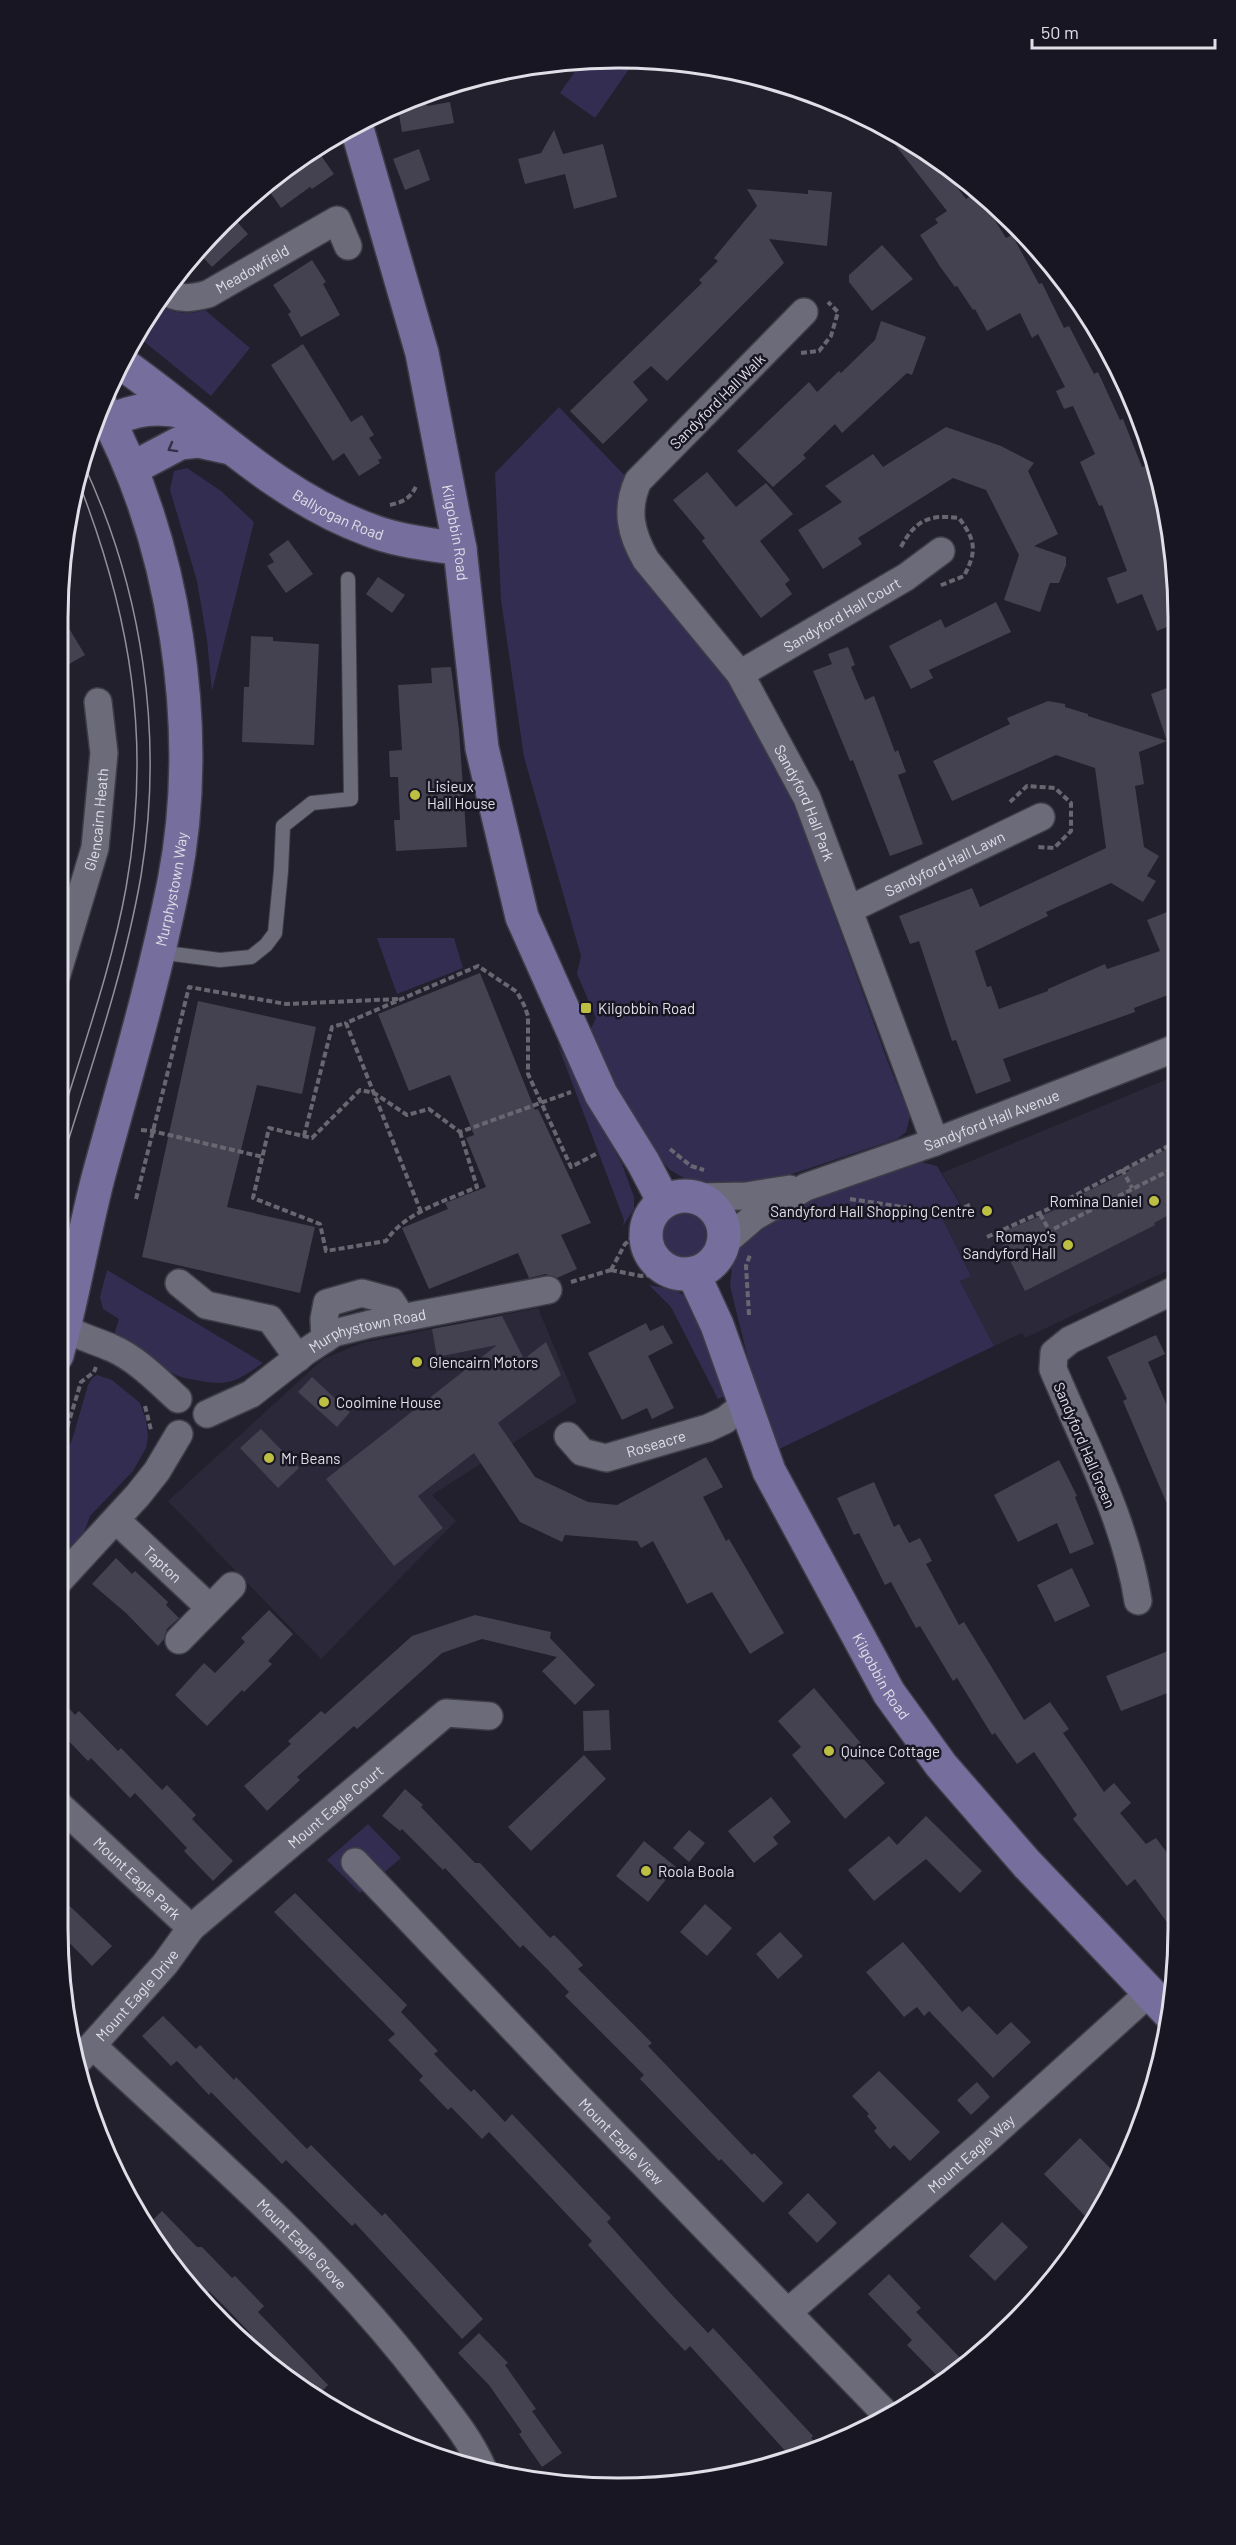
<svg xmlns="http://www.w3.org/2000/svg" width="1236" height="2545" font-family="Barlow,sans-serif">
  <rect width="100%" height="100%" fill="#21202c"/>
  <path fill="#2b283a" d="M1172,1077L1176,1083L1177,1266L1025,1338L1022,1333L994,1346L960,1281L971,1275L941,1216L961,1205L942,1173Z
    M538,1308L577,1402L432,1495L456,1521L321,1659L168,1501L323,1359L362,1343Z"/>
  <path fill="#332d51" d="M618,57L636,59L595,118L560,93L583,60Z
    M155,302C170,313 188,316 205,310L250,348L211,396L136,335Z
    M559,407L625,476L616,513L627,557L740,697L786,787L801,823L889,1065L910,1116L906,1132L897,1139L753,1187L716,1188L686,1179L670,1170L661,1160L611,1087L588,1035L596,1018L577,974L581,956L524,757L501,600L495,473Z
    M187,468L221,491L254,522L212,691L207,640L197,581L170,490L174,471Z
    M377,938H454L463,968L397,994Z
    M557,1043L622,1164L634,1197V1209L623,1226L624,1220Z
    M921,1162L937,1166L961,1206L941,1216L971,1276L960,1281L994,1346L775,1451L755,1387L730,1286L732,1267L743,1237L806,1199Z
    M660 1235a25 25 0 1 1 50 0a25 25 0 1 1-50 0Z
    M107,1270L263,1363C239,1379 230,1387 201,1381C185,1378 181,1379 166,1369L162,1372L114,1335L119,1319L103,1309L100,1297Z
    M649,1285L675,1290L690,1299L727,1395L718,1399L671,1307Z
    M97,1375L112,1380L140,1403L146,1420L148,1437L146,1448L133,1471L90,1516L82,1538L57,1567V1478L73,1437L88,1385L92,1378Z
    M368,1824L401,1858L360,1893L327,1860Z"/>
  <path fill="#444250" d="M425,93L427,106L450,102L454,123L402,132L397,103Z
    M882,128L935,159L966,199L977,192L1006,238L1012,235L1039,284L1042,283L1064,328L1069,326L1094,374L1098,372L1120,420L1123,419L1142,467L1145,466L1168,520L1174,544V624L1157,631L1142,594L1117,604L1107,578L1127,571L1102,505L1099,506L1080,462L1095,454L1073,406L1064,409L1056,391L1065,387L1038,334L1032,338L1020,313L987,331L975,309L973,310L957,286L955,287L941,268L920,235L938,223L935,219L947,211Z
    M554,130L563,154L603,144L617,197L574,209L565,174L525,184L518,159L541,153Z
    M315,147L334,174L312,189L310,187L281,208L265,185Z
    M419,149L430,180L405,190L393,159Z
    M747,189L808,194V190L832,192L827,246L769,239L784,263L667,381L651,366L633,382L648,400L603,444L570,411L702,283L699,280L718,261L714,258L757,206Z
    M230,214L248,234L212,267L197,251Z
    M882,245L913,279L872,311L849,282V275Z
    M312,260L326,282L323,284L340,315L301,337L288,314L291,312L273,285Z
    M881,321L926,337L912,375L907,373L842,433L835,424L803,455L806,458L773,487L737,451L809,382L817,392L839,371L841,373L875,340Z
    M303,344L351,422L362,415L374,435L369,438L382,458L378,460L380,463L359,476L344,453L333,461L271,365Z
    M946,427L1001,446L1034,463L1028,471L1058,534L1034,546L1066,557V565L1059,583H1050L1040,612L1004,600L1019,555L986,490L953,478L858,538L862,544L823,569L798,530L842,502L825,486L873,454L883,467Z
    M707,472L736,507L766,483L793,514L760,541L790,580L785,584L792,594L761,618L702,541L705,538L673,500Z
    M288,540L313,574L286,593L267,566L274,562L269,554Z
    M378,577L405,595L392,613L366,594Z
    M996,602L1011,632L929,670L933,678L911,689L889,646L941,619L945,628Z
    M58,610L85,655L57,671V618Z
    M251,636L273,637V641L319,644L314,745L242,742L244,687H249Z
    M848,647L855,665L851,667L865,700L874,696L895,752L898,750L906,772L898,775L923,844L890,856L853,760L850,761L813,671L832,664L828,654Z
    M451,667L459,730L467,847L396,851L394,820H400L398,777H390L389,751L402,750L398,685L432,683L431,668Z
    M1175,685V757H1173L1167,741L1139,752L1144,784L1135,786L1144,847L1159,856L1147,876L1156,881L1143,902L1111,883L1046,912L1048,916L975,951L987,987L991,986L999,1009L1048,991V989L1105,964L1107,969L1160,951L1147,920L1167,912L1176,934V992L1134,1008L1135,1012L1003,1059L1011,1081L976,1094L956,1040L952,1041L919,941L910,944L899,916L972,888L980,907L1106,848L1095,768L1056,755L952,801L933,761L1010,724L1007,718L1048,701L1065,704V707L1088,714V716L1167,741L1151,694Z
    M480,973L535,1110L538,1109L591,1223L561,1235L577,1269L557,1278L546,1274L529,1278L518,1253L429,1289L402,1228L448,1209L445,1203L486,1187L466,1138L474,1135L450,1075L409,1091L378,1014Z
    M198,1001L316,1027L302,1094L257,1085L227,1207L315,1227L300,1293L142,1257Z
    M1176,1145V1211L1154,1223L1155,1225L1025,1291L997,1234L1067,1205L1066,1202L1129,1171L1128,1168Z
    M502,1316L524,1359L546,1342L561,1375L498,1423L535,1477L588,1502L617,1505L706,1457L723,1487L703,1497L726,1541L729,1539L784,1633L750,1654L712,1592L687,1604L653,1541L641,1548L637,1541L565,1535L562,1542L520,1522L474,1453L418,1496L443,1528L394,1566L326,1479L497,1345L437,1357L432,1329Z
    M646,1323L650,1331L663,1325L673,1343L648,1356L674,1408L652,1419L647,1408L622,1420L588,1353Z
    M1156,1335L1165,1354L1148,1362L1168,1408L1177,1404L1176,1525L1123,1401L1127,1399L1107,1357Z
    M312,1377L350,1412L337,1427L298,1392Z
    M261,1429L299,1468L278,1488L240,1448Z
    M1059,1460L1077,1496L1075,1497L1094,1544L1070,1554L1057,1523L1018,1542L994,1495Z
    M874,1482L894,1527L899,1524L909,1543L920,1538L932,1561L926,1564L959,1625L964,1622L1024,1720L1050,1702L1069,1729L1063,1733L1104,1792L1114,1783L1131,1803L1120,1813L1146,1844L1156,1838L1174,1862L1179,1869L1178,1937L1135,1879L1127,1886L1073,1819L1077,1815L1034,1752L1017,1764L995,1733L992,1735L957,1678L953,1681L920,1626L916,1628L891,1582L885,1585L859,1533L854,1535L837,1498Z
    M116,1558L132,1574L135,1571L168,1602L166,1605L179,1618L167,1629L164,1639L158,1646L126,1613L92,1584Z
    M1072,1568L1090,1606L1055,1622L1037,1585Z
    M269,1610L293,1634L268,1661L272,1664L244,1692L242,1690L207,1726L175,1695L204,1663L215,1673L245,1642L241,1638Z
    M475,1615L551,1632L550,1638L595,1685L575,1705L542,1671L557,1657L482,1639L442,1653L357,1729L354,1726L297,1777L300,1780L267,1811L244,1786L291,1744L288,1741L321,1711L325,1714L412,1636Z
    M1178,1647V1689L1121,1711L1106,1676Z
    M814,1688L865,1748L859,1754L885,1783L845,1819L792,1755L801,1747L778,1721Z
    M57,1695L75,1715L79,1711L118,1751L121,1748L162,1790L167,1785L196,1815L192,1819L233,1861L213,1881L184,1851L187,1848L135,1793L130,1798L91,1758L88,1761L57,1729Z
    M609,1710L611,1750L584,1751L583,1711Z
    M584,1755L606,1779L531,1851L508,1827Z
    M405,1789L423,1805L421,1807L475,1863H480L550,1938L554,1935L568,1949L583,1965L578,1969L652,2043L648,2046L752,2155L754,2153L783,2183L763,2203L721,2159L719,2161L640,2079L644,2075L565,1996L569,1992L547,1969L523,1945L520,1948L445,1868L443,1870L402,1829L400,1831L382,1816Z
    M771,1797L791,1822L773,1837L778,1844L754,1863L728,1831Z
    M926,1816L982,1871L960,1893L926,1859L874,1901L848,1870L889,1836L897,1845Z
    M689,1830L705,1843L689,1862L673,1848Z
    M644,1841L676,1867L648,1902L616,1876Z
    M295,1893L407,2005L401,2012L438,2051L434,2054L471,2092L474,2089L505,2122L512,2114L611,2218L607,2222L672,2295L708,2333L713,2328L813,2436L811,2438L818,2445L788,2454L690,2346L685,2351L653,2317L588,2245L592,2241L489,2132L482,2139L451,2107L448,2110L419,2080L423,2076L388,2040L395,2034L274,1912Z
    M57,1894L112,1946L92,1966L58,1931Z
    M705,1904L732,1928L707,1956L680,1932Z
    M780,1932L803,1956L778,1979L756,1954Z
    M903,1942L962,2012L969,2006L997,2035L1011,2022L1031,2042L993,2078L929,2011L924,2016L917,2007L904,2017L866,1972Z
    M163,2016L196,2049L200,2045L234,2080L236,2077L307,2149L311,2145L382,2216L385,2213L483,2319L462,2339L355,2223L352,2226L286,2160L282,2164L211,2092L209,2095L177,2061L171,2066L142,2036Z
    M879,2071L940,2132L910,2161L894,2145L890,2149L874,2131L877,2128L867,2116L869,2114L852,2096Z
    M977,2082L990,2097L971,2115L957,2100Z
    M1080,2138L1116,2174L1088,2219L1044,2174Z
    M808,2193L837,2223L817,2243L788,2213Z
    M162,2211L197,2247H202L232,2278L235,2276L264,2306L258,2312L328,2385L316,2397L265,2361L245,2340L251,2334L229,2311L209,2291L207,2293L173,2258L169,2262L149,2224Z
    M1002,2222L1028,2247L995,2281L969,2256Z
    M889,2274L921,2308L916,2312L967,2365L943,2382L907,2345L912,2340L868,2294Z
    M479,2333L508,2363L505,2365L536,2409L532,2411L562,2453L542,2467L519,2434L522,2432L489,2385L458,2353Z"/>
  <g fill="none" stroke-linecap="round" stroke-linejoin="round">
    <g stroke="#3e3c47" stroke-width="16">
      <path id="lane" d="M158,952L220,960L251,957L266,945L275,933L281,871L283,826L312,803L351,799L348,579"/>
    </g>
    <g stroke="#3e3c47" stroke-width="30">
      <g id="street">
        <path id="s1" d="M165,290C177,301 193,298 208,294L337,220L348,246"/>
        <path id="s2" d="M804,312L638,481C625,510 631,534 646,560L740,674L807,798L935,1142"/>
        <path id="s3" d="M740,674L906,577L941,551"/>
        <path id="s4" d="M850,909L1041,817"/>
        <path id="s5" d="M57,974L95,848L104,753L98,702"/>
        <path d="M697,1197L746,1196L790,1189"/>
        <path id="s6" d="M724,1243L754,1217L806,1187L935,1142L1176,1048"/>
        <path d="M179,1283L206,1305L270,1319L298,1358"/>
        <path d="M57,1323C73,1335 94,1340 112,1348C137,1359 158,1381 178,1399"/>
        <path d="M325,1339L324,1319L327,1303L362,1293L391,1301L402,1318"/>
        <path id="s7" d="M207,1414L251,1394L305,1352L334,1333L370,1324L548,1290"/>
        <path id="s8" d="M568,1436L582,1452L606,1458L708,1428L725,1420L744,1405"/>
        <path id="s9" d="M116,1520L210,1608"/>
        <path d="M57,1583L138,1495L157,1471L179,1434"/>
        <path d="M1138,1601C1126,1521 1084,1443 1053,1369L1054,1353L1070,1340L1177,1289"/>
        <path d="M179,1640L232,1586"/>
        <path id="s10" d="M57,1803L191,1928"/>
        <path id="s11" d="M355,1862L566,2084L888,2416"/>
        <path id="s12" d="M93,2046C207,2153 329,2256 424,2381C445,2409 468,2435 482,2467"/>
        <path id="s13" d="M79,2060L165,1964L191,1928L446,1713L489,1716"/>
        <path id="s14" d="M788,2312L981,2145L1150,1992"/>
      </g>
    </g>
    <g stroke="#3e3c47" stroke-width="36">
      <g id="secondary">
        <path id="s15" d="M356,125L422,353L460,549L482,748L522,917L601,1094L643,1162L664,1202"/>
        <path id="s16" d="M121,363C202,419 273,494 367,529C396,541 429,544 460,549"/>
        <path d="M109,421C136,409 156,406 185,412"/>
        <path d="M131,469L180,443L198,441L230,448"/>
        <circle cx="685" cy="1235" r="39"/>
        <path id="s17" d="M693,1273L717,1325L769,1471L889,1693L941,1765L1027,1864L1170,2014"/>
        <path id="s18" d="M57,1355C73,1297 83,1236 98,1178C125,1079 154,982 174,882C204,729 175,540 100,404"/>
      </g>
    </g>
    <path stroke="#686771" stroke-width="4" stroke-dasharray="6 3" stroke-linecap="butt" d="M801,353L819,351L831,336L838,312L828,302
      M390,505C404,502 412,497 417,484
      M901,547C915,520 930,514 959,518C976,541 977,551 964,576L939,586
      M1010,802L1027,786L1055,788L1071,803V831L1054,848L1038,847
      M141,1130L152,1131L263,1157
      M460,1132L477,1187C446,1201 405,1212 386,1241L326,1251L320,1224L253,1198L269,1128L312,1138L360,1090L374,1093L407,1115L429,1109L460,1132L571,1092
      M304,1136L332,1027L346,1023
      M670,1149L691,1166L704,1170
      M1122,1169L1132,1188
      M136,1199L189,987L286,1004L398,999
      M850,1199L949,1214L972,1204
      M421,1212L346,1023L478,966L517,992L524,1005L528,1016V1074L571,1167L596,1154
      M1040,1214L1049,1230
      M987,1237L1055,1206L1176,1142
      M1030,1241L1176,1167
      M611,1270L641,1276L667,1274
      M611,1270L625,1244L647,1225
      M571,1282L611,1270
      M749,1315L746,1266L750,1255
      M145,1406L151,1430
      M57,1461L81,1382L94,1372L96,1367"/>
    <use href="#lane" stroke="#6c6b7a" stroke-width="14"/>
    <use href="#street" stroke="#6c6b7a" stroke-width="27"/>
    <use href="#secondary" stroke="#766e9d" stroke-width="33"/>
    <path stroke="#92919b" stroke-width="1.5" d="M57,1133C81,1052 111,971 126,888C152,741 131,615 77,478
      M57,1177C87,1078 123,979 141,876C164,736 143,589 82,461"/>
  </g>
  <defs><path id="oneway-chevron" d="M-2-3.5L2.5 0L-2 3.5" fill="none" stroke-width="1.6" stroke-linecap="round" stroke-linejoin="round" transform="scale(1.5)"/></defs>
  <use stroke="#343048" href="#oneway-chevron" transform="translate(172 448) rotate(151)"/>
  <g fill="#bdbf43" stroke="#181623" stroke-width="2">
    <circle cx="415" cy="795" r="6"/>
    <rect x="580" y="1002" width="12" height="12" rx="3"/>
    <circle cx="1154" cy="1201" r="6"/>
    <circle cx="987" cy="1211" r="6"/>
    <circle cx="1068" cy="1245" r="6"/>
    <circle cx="417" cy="1362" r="6"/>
    <circle cx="324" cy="1402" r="6"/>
    <circle cx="269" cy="1458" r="6"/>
    <circle cx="829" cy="1751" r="6"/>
    <circle cx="646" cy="1871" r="6"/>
  </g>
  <g text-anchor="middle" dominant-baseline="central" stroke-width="5" stroke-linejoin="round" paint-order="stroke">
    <g font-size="15" fill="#e0dfe8" stroke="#181623">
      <text stroke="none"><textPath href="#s1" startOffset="96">Meadowfield</textPath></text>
      <text transform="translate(717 401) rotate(-45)">Sandyford Hall Walk</text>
      <text stroke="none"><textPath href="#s16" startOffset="266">Ballyogan Road</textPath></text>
      <text stroke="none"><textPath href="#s15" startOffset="420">Kilgobbin Road</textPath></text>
      <text stroke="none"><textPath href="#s3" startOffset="118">Sandyford Hall Court</textPath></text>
      <text stroke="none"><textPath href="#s2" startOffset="612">Sandyford Hall Park</textPath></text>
      <text stroke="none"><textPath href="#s5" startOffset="160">Glencairn Heath</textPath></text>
      <text stroke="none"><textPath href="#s4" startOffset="105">Sandyford Hall Lawn</textPath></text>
      <text stroke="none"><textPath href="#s18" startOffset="480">Murphystown Way</textPath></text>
      <text stroke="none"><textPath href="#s6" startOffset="297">Sandyford Hall Avenue</textPath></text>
      <text stroke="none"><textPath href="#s7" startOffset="184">Murphystown Road</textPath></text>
      <text stroke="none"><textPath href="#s8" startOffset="98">Roseacre</textPath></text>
      <text transform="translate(1085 1445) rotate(67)">Sandyford Hall Green</text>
      <text stroke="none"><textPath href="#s9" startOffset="64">Tapton</textPath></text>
      <text stroke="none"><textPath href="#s17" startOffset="446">Kilgobbin Road</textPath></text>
      <text stroke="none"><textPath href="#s13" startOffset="362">Mount Eagle Court</textPath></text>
      <text stroke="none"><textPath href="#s10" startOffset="110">Mount Eagle Park</textPath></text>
      <text stroke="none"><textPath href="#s13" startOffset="87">Mount Eagle Drive</textPath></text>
      <text stroke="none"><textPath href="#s11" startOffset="386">Mount Eagle View</textPath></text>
      <text stroke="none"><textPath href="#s14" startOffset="242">Mount Eagle Way</textPath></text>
      <text stroke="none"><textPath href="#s12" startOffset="288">Mount Eagle Grove</textPath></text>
    </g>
    <g font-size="15" fill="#e0dfe8" stroke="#181623" text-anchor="start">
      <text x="427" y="786">Lisieux<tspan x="427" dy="17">Hall House</tspan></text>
      <text x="598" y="1008">Kilgobbin Road</text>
      <text x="1142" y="1201" text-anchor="end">Romina Daniel</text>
      <text x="975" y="1211" text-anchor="end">Sandyford Hall Shopping Centre</text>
      <text x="1056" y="1236" text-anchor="end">Romayo's<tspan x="1056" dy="17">Sandyford Hall</tspan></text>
      <text x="429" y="1362">Glencairn Motors</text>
      <text x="336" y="1402">Coolmine House</text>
      <text x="281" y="1458">Mr Beans</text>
      <text x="841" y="1751">Quince Cottage</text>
      <text x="658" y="1871">Roola Boola</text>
    </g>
  </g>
  <path d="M0 0H1236V2545H0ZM618 68H618A550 550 0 0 1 1168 618V1928A550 550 0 0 1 618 2478H618A550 550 0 0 1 68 1928V618A550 550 0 0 1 618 68Z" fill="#181623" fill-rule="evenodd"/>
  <path fill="none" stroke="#e0dfe8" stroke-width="3" d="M618 68H618A550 550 0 0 1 1168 618V1928A550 550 0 0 1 618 2478H618A550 550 0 0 1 68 1928V618A550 550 0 0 1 618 68Z"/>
  <path d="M1032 39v9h183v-9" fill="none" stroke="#e0dfe8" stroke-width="3"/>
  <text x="1041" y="39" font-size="18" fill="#e0dfe8" stroke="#181623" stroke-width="4.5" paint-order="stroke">50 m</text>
</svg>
